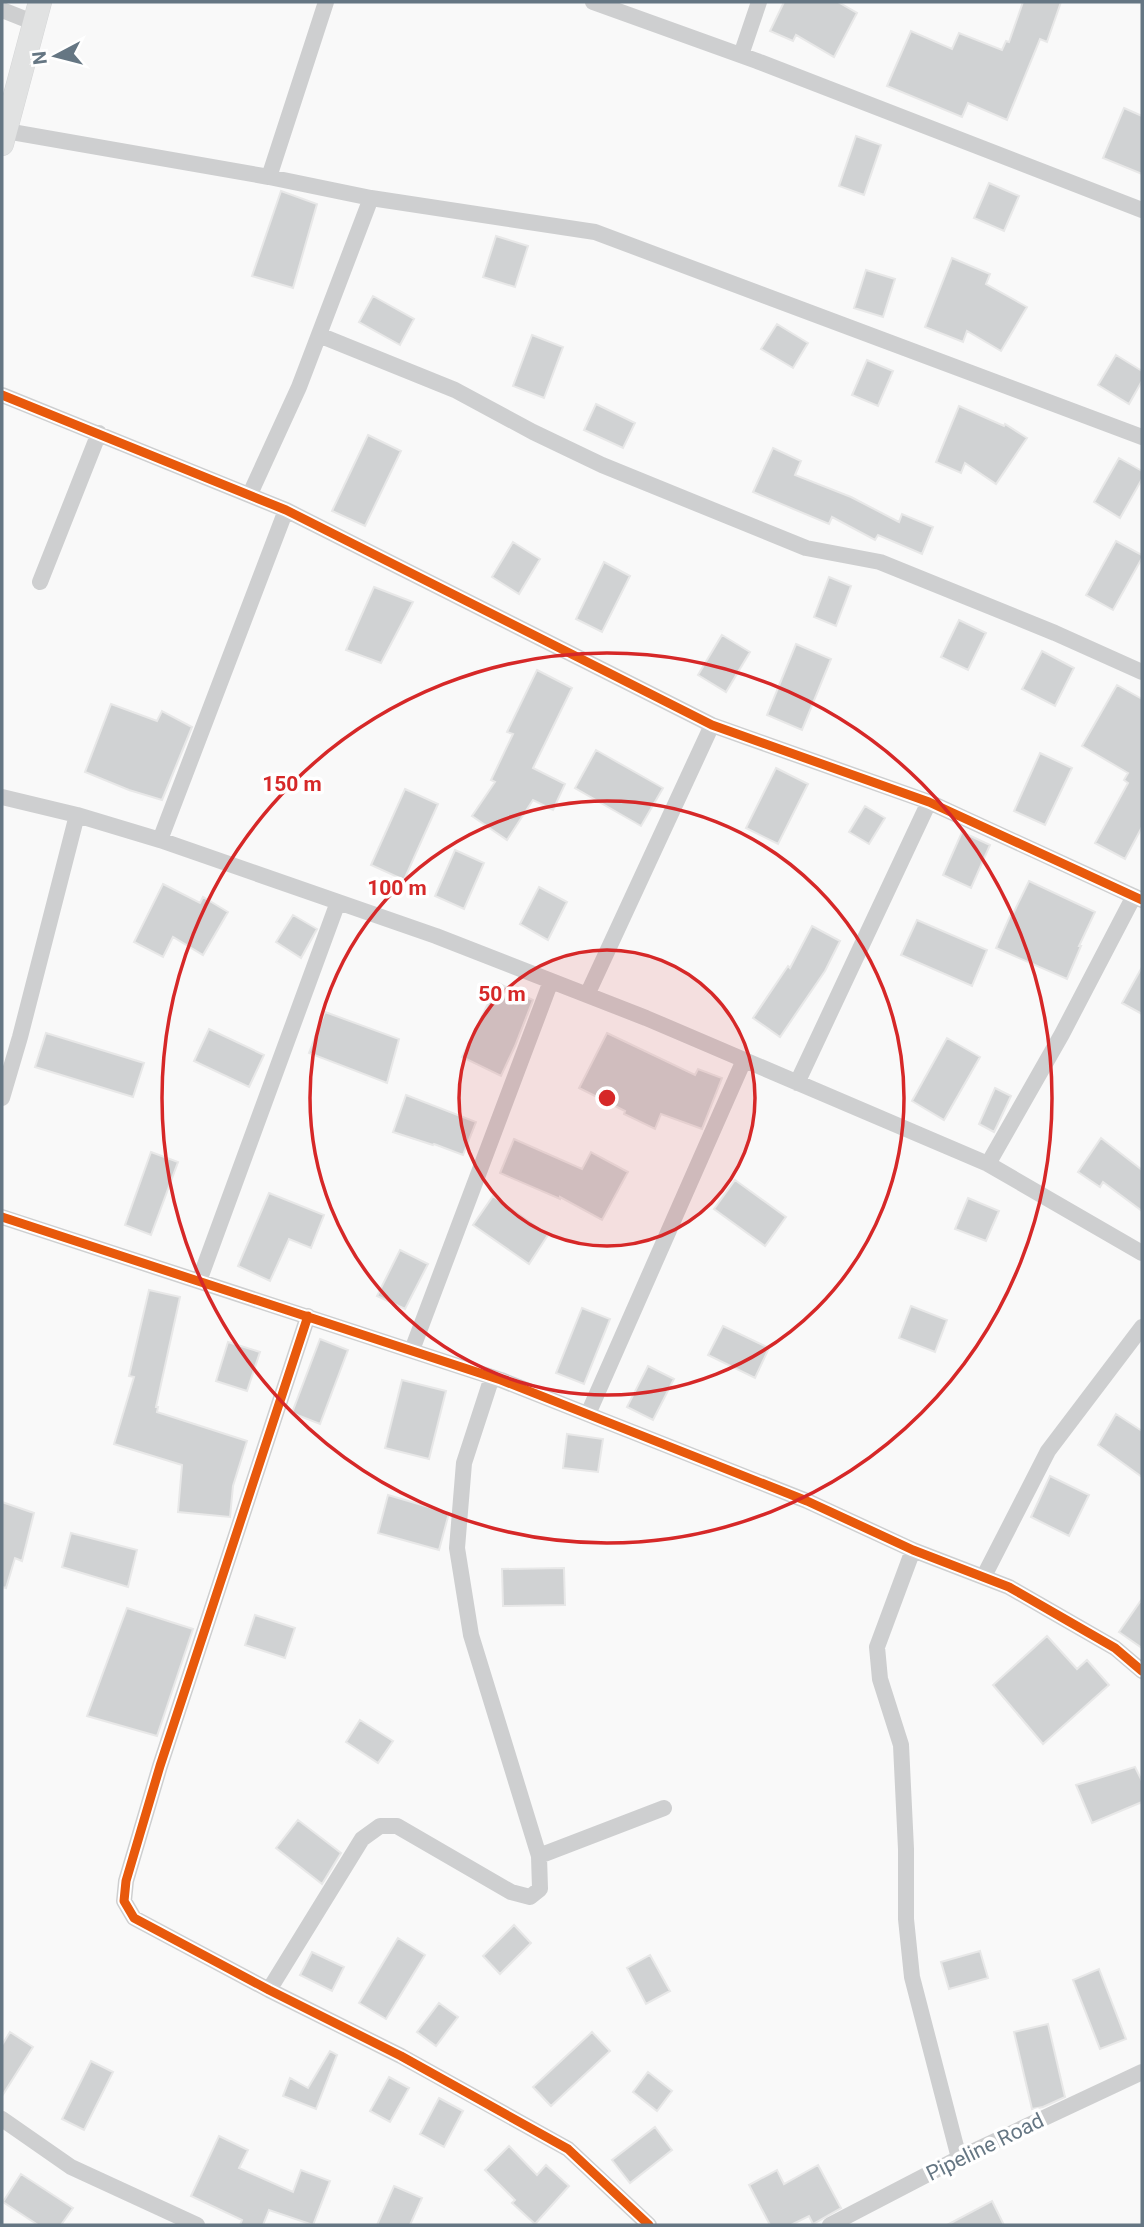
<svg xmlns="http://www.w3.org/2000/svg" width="1144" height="2227" font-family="Roboto,sans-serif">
  <rect width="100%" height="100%" fill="#f9f9f9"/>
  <path fill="#d0d2d3" stroke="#e8e8e8" stroke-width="2" d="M784,2H838L857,13L834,57L796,35L793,41L770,31Z
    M1023,2H1061L1047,42L1040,39L1007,120L968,103L962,117L887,86L911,31L952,49L959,33L1002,50L1006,41L1009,42Z
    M1124,108L1142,116V174L1103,158Z
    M856,136L881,145L864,195L839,186Z
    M989,183L1019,196L1004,231L974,218Z
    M281,191L317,204L293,288L252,276Z
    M496,236L528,246L515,287L483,277Z
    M952,258L990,274L986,284L1027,307L1001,351L967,331L963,342L925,327Z
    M866,270L895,279L883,317L854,308Z
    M373,296L414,319L400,345L359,322Z
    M777,324L808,343L793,368L761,349Z
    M532,335L563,347L544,398L513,386Z
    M1116,355L1142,371V381L1129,404L1098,385Z
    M867,360L893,371L878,406L852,395Z
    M596,404L635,423L623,448L584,430Z
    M959,406L1004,426L1005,424L1027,438L996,484L965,463L961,473L936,462Z
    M368,435L401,451L365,526L332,511Z
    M773,448L801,461L795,475L851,497L899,522L902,514L933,527L922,554L878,535L875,540L832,517L829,524L753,492Z
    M1119,458L1142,471V479L1120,518L1094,502Z
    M1116,541L1142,555V558L1113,610L1086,595Z
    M513,542L540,559L519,594L492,577Z
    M604,562L630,576L602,632L576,619Z
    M829,577L851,586L836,626L814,617Z
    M374,587L413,602L381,663L346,650Z
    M959,620L986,633L968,670L941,657Z
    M722,635L750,652L726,692L698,675Z
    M796,644L831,659L802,730L767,715Z
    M1042,651L1074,668L1055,706L1022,689Z
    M537,670L572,688L533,768L565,784L553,810L533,800L507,840L472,816L495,782L491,780L513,734L507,732Z
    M1117,685L1142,699V827L1125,859L1095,843L1128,783L1124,780L1128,773L1082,746Z
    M111,704L157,721L162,711L192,727L162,800L129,790L85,772Z
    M596,750L663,788L641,826L575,788Z
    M1040,753L1072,768L1045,825L1014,811Z
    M776,768L808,784L778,844L746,828Z
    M405,789L438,804L404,880L371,865Z
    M865,806L885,818L869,844L849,832Z
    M962,832L990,845L971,888L943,875Z
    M455,850L484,863L464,909L435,896Z
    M1029,881L1095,912L1079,946H1081L1067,979L996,948L1010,916H1012Z
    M163,884L200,903L203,897L228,912L203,955L173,937L163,957L134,942Z
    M539,887L567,902L548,940L520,924Z
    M293,915L317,929L301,958L276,942Z
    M917,920L987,950L972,986L901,955Z
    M812,926L840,941L825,971L780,1037L753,1018L788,966L790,968Z
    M1142,967V1014L1122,1003Z
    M498,983L533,1000L515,1046L501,1076L462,1057Z
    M325,1012L399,1039L387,1083L309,1053Z
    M209,1029L264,1055L249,1087L194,1061Z
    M46,1033L144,1063L133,1097L35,1067Z
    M607,1033L695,1075L698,1069L722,1078L702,1129L661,1114L655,1129L624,1114L625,1111L579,1088Z
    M947,1038L980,1057L944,1120L912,1101Z
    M995,1088L1011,1096L994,1132L979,1124Z
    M406,1095L476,1122L463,1155L434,1144L433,1145L393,1132Z
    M1101,1138L1142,1170V1211L1103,1182L1100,1187L1078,1172Z
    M514,1139L582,1169L591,1152L628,1172L602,1220L560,1197V1199L500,1173Z
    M151,1152L178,1162L151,1235L125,1225Z
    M735,1180L786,1217L765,1246L714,1209Z
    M269,1193L324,1215L311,1248L289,1239L270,1281L238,1266Z
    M493,1196L548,1235L529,1264L473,1225Z
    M968,1198L999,1211L986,1241L955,1229Z
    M400,1250L428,1264L405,1309L377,1296Z
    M149,1290L180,1297L156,1407H158L157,1412L247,1441L233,1486L230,1517L178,1512L182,1465L114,1444L134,1377L129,1376Z
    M911,1306L947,1320L935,1352L899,1338Z
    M582,1308L610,1319L584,1384L556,1373Z
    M723,1326L769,1348L755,1378L708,1355Z
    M320,1339L348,1350L320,1424L292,1413Z
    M228,1342L260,1352L247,1391L216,1381Z
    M648,1366L674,1379L653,1420L627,1407Z
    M402,1380L446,1391L429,1459L385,1448Z
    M1116,1414L1142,1431V1477L1098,1445Z
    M567,1434L603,1439L598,1472L563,1468Z
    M1050,1476L1089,1495L1069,1536L1031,1517Z
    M388,1495L449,1513L439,1550L378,1533Z
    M2,1502L34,1513L22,1561L15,1558L6,1588L2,1587Z
    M71,1533L137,1550L128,1587L62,1567Z
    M564,1568L565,1605L503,1606L502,1569Z
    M1142,1599V1648L1119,1632Z
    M127,1608L193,1629L157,1736L87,1716Z
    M255,1615L295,1628L285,1658L245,1645Z
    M1047,1636L1077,1669L1087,1660L1109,1685L1043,1744L993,1685Z
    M360,1720L393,1741L378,1763L346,1742Z
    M1135,1767L1142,1781V1802L1092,1823L1076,1785Z
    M298,1820L341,1853L322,1884L276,1848Z
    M514,1925L531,1943L500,1974L483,1956Z
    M398,1938L425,1955L386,2019L359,2003Z
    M980,1951L988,1978L949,1989L941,1962Z
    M312,1952L344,1967L332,1991L300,1975Z
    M650,1955L670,1991L646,2004L627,1968Z
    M1099,1969L1126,2039L1100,2049L1073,1980Z
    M439,2003L458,2017L436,2046L417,2032Z
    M1048,2024L1065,2097L1043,2107L1032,2109L1014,2032Z
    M10,2032L33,2047L2,2096V2045Z
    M592,2032L610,2051L551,2106L533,2087Z
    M330,2051L337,2055L316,2109L283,2096L290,2078L308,2088Z
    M91,2061L113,2072L84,2130L62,2119Z
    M648,2072L672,2091L657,2111L633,2092Z
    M389,2077L409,2088L390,2122L370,2111Z
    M439,2098L463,2111L444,2147L420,2134Z
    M655,2127L672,2150L630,2183L612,2160Z
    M219,2136L248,2150L239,2168L293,2192L301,2170L330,2181L313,2225L269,2210L263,2225H240L242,2220L191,2196Z
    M509,2146L537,2175L546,2165L569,2186L535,2224L512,2203L515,2200L485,2170Z
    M818,2165L841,2208L813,2224L809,2216L791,2225H770L749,2185L777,2170L784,2184Z
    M21,2174L73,2208L61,2225H38L3,2202Z
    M394,2186L422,2198L410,2225H377Z
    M992,2201L1004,2225H947Z"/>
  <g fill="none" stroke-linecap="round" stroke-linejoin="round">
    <g stroke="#d5d6d7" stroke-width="24">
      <path id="secondary" d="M2,144L40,2"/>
    </g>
    <path stroke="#cecfd0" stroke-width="16" d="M593,2L757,61L1142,210
      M2,10L35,23
      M741,55L759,2
      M6,131L269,177L371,198L595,232L1142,437
      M269,177L326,2
      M319,335L455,390L533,432L602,465L806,548L880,562L1055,633L1142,672
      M2,395L286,510L712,725L929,802L1142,900
      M250,494L299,387L371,198
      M40,582L99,433
      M2,797L77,815L160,840L436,936L646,1018L988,1164L1142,1253
      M160,840L286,510
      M587,995L712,725
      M797,1083L929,802
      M2,1098L20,1037L77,815
      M988,1164L1062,1034L1134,896
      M2,1217L501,1380L807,1501L913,1550L1009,1587L1115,1648L1142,1671
      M199,1281L338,902
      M308,1316L160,1766L126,1881L124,1901L134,1918L269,1990L401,2056L568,2149L649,2225
      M412,1350L551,981
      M588,1414L744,1060
      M913,1550L877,1647L880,1679L901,1745L906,1849V1919L912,1977L959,2158
      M984,1576L1048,1451L1142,1327
      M539,1856L664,1808
      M269,1990L362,1839L380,1826H397L511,1892L530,1897L540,1889L539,1856L471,1635L457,1548L464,1463L492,1377
      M2,2119L71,2167L197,2225
      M830,2225L959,2158L1142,2072"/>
    <use href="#secondary" stroke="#e1e2e2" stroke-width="23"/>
    <g stroke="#fff" stroke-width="13">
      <path id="cycleway" d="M2,395L286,510L712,725L929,802L1142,900
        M2,1217L501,1380L807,1501L913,1550L1009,1587L1115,1648L1142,1671
        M308,1316L160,1766L126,1881L124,1901L134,1918L269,1990L401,2056L568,2149L649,2225"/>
    </g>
    <use href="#cycleway" stroke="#e8590c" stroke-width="9"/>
  </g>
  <circle cx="607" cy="1098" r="148" fill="#d62828" fill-opacity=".12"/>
  <g fill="none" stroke="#d62828" stroke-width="3.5">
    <circle cx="607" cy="1098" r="148"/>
    <circle cx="607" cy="1098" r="297"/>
    <circle cx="607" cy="1098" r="445"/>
  </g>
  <g text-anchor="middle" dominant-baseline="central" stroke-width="7" stroke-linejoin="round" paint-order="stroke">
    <g font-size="21" fill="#657683" stroke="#fff">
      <text transform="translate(985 2147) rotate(-26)">Pipeline Road</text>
    </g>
  </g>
  <circle cx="607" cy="1098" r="10" fill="#d62828" stroke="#fff" stroke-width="3.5"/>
  <g font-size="21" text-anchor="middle" font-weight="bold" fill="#d62828" stroke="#fff" stroke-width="7" stroke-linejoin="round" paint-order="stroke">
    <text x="292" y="791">150 m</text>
    <text x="397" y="895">100 m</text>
    <text x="502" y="1001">50 m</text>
  </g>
  <rect width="1144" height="2227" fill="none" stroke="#657683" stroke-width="7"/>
  <g transform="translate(56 56) rotate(263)" stroke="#ffffff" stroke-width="5" paint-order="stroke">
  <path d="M0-5L12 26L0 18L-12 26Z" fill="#657683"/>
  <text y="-10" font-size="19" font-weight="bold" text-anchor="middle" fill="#657683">N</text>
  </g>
</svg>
